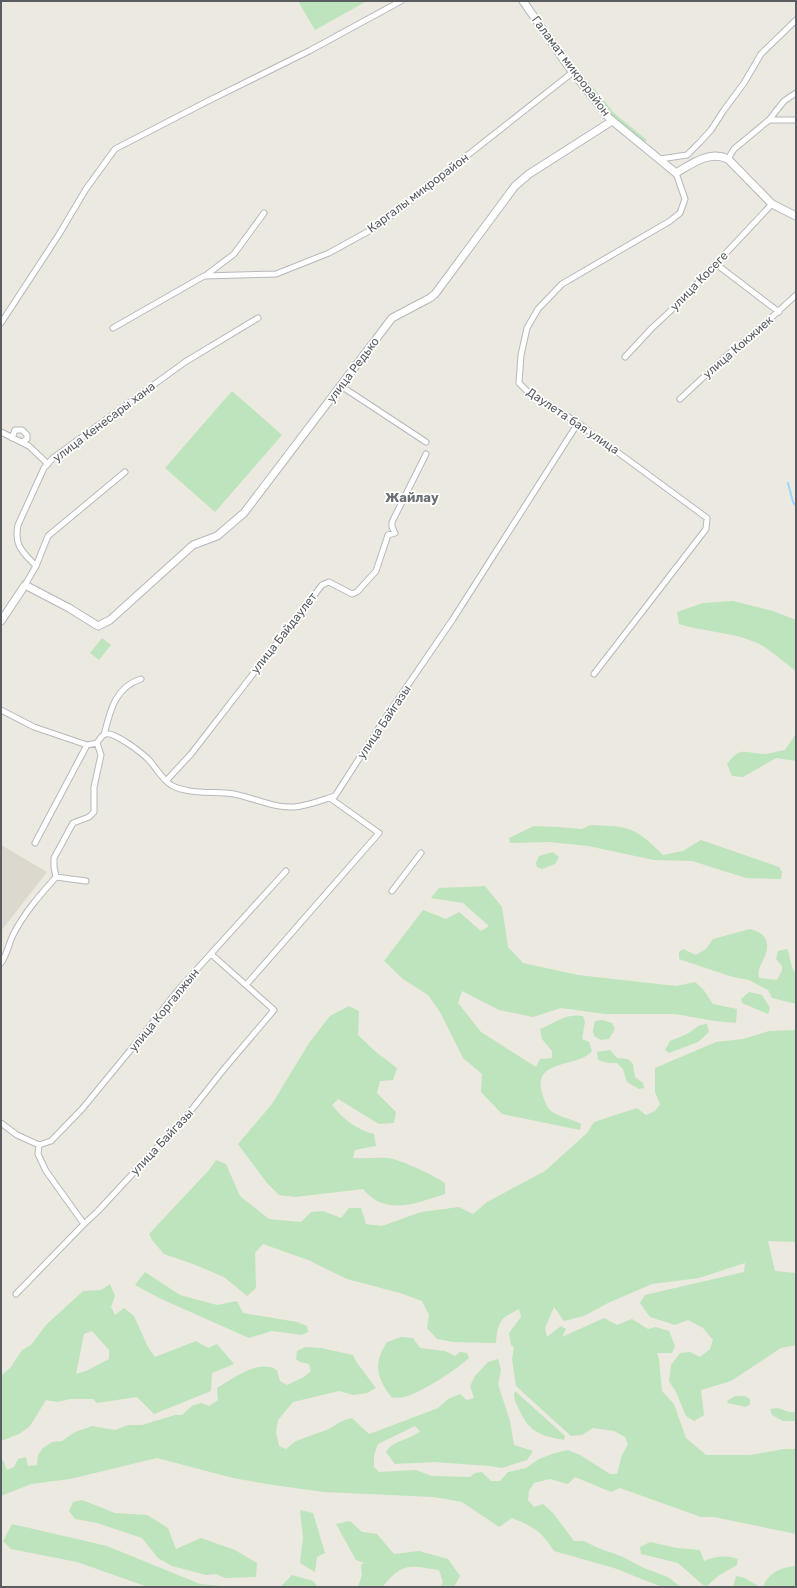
<svg xmlns="http://www.w3.org/2000/svg" width="797" height="1588" font-family="Rubik,sans-serif">
  <rect width="100%" height="100%" fill="#ece9e0"/>
  <path fill="#dcd8ce" d="M1,845L47,872L1,931Z"/>
  <path fill="#bde4bc" fill-rule="evenodd" d="M298,1H367L315,30Z
    M580,72L615,114L647,140L644,143L611,117L575,74Z
    M232,391L282,435L215,512L165,468Z
    M733,601L773,611L796,620V671C786,664 766,646 755,642C731,632 704,632 679,624L677,612L703,603Z
    M102,638L111,645L99,660L90,653Z
    M795,735H796V761L776,758L743,777L732,776L727,764C741,746 743,753 763,754C770,754 778,751 785,750Z
    M590,825C602,826 616,825 628,829C641,833 653,845 663,855L683,851L701,840L779,867L782,872L781,879L746,878L692,861L654,860L588,846L549,842L510,843L509,838L534,826L558,827L582,829Z
    M553,852L559,857L555,864L542,869L537,867L536,863L539,856Z
    M485,886L502,907L508,947L523,963L578,975L676,986L695,982L703,989L713,1004L737,1009L736,1023L715,1021L675,1014H605L561,1008L533,1017L499,1010L462,991L458,1003L481,1032L536,1067L540,1059L552,1058V1051L542,1039L540,1029C556,1023 565,1013 583,1016L585,1022L582,1039L589,1042L592,1051C579,1068 532,1058 542,1093C544,1099 546,1106 550,1110C555,1116 573,1119 581,1124L580,1130L502,1114L481,1092L482,1074L463,1058L440,1012L428,995L403,979L384,961L423,910L446,919L459,912L481,931L489,926L463,903L431,898L439,888Z
    M750,929C759,932 766,934 767,945C768,958 756,966 759,978L777,980L782,970V966L776,959L778,951L787,949C791,957 790,967 796,974V1004L772,998L768,990L749,980L733,977L679,959V952L683,949L696,955L706,949L713,939Z
    M749,992L762,995L770,1008L768,1014L742,1003L741,999Z
    M349,1006L359,1011L358,1035L376,1052L397,1068L393,1080L380,1081L377,1093L396,1112L394,1123L379,1124L338,1099L332,1105C343,1119 357,1130 374,1134L376,1146L355,1150L353,1158C365,1159 376,1157 388,1158C402,1160 433,1175 445,1183V1194C416,1203 386,1217 363,1189L295,1197L279,1195L267,1183L238,1144L272,1104L309,1043L330,1016Z
    M602,1020L612,1023L615,1029L609,1039L601,1040L594,1036L593,1031L595,1021Z
    M707,1024L709,1032L698,1042L669,1053L665,1050L670,1041L687,1034L700,1025Z
    M796,1030V1242L768,1241L775,1271L796,1273V1345L781,1348L731,1381L701,1390L704,1415L694,1421L686,1416L676,1392L669,1381L671,1365L680,1353L690,1352L700,1357L710,1349L713,1340L703,1328L688,1320L675,1325L650,1317L640,1303L645,1295L744,1272L745,1263L699,1278L652,1284L608,1303L584,1316L564,1321L554,1307L545,1328L547,1337L561,1326L566,1329L562,1337L604,1318L617,1325L632,1319L648,1329L656,1327L669,1331L675,1346L672,1353H657L659,1359L662,1391L674,1404L686,1438L706,1455H750L784,1449H796V1534L714,1517H701L620,1488L611,1492L575,1477L568,1484L550,1479L534,1483L529,1491L528,1500L534,1507L543,1504L553,1513L574,1541H584L598,1548L621,1556L644,1568L668,1577L681,1587H662L614,1568L554,1551C541,1531 534,1527 512,1518L499,1527L462,1502L434,1497L324,1492L273,1485L233,1478L157,1458L70,1479L31,1484L1,1496V1460H3L7,1470L14,1467L18,1459L26,1457L28,1466L37,1465L38,1455L43,1448L52,1442L62,1441L75,1432L92,1426L115,1430L128,1425H142L175,1415H182L192,1406L201,1403L209,1406L218,1400L217,1388C233,1379 259,1358 277,1370L280,1381L287,1385L304,1377L311,1371L309,1364L300,1362L296,1359L297,1351L305,1347L321,1348L353,1355L357,1363L376,1388L367,1393L353,1395L339,1391L293,1402L278,1420L276,1432L279,1446L286,1449L296,1441L329,1429L342,1421L352,1418L369,1434L372,1433L438,1408L448,1399L460,1394L467,1400L474,1398L470,1386L475,1376L488,1362L498,1359L501,1370L498,1384L510,1421L514,1445L533,1451L527,1460L502,1468L490,1466L434,1462L395,1464L386,1452C394,1439 409,1441 420,1431L415,1426L378,1444L374,1455V1467L379,1472L416,1470L432,1476L470,1477L475,1473L482,1472L491,1481H500L508,1472L526,1468L539,1459L555,1453L568,1450L580,1455L610,1474H617L622,1455L628,1444L625,1437L614,1431L593,1428L582,1435L571,1436L516,1386L512,1359L514,1347L511,1345L509,1333L521,1317L519,1309C499,1319 498,1322 496,1343L453,1342L437,1339L427,1328L429,1315L422,1301L400,1293L347,1279L308,1260L263,1244L255,1253L256,1288L247,1296L224,1277L193,1264L164,1254L152,1240L149,1234L209,1170L216,1160L226,1164L240,1196L269,1219L301,1222L311,1212L323,1211L341,1218L349,1208H361L366,1224L382,1226L421,1212L459,1207L473,1214L487,1202L545,1171L587,1133L594,1122L637,1108L646,1115L655,1111L660,1104L655,1092V1068L716,1042L743,1039L769,1031Z
    M610,1050L617,1058L628,1059L633,1064L635,1077L643,1083L644,1088L639,1089L627,1082L623,1069L617,1063H608L598,1060L597,1052Z
    M145,1272L180,1295L217,1305L237,1301L243,1313L297,1322L307,1326L308,1332L302,1335L272,1331L249,1338L159,1298L135,1285Z
    M110,1284L115,1296L111,1307L115,1315L124,1308L134,1316L148,1347L155,1357L196,1341L208,1348L217,1344L234,1364L212,1373L211,1391L154,1414L137,1397L97,1403L93,1399H70L58,1402L46,1400L30,1426L19,1434L1,1441V1376L11,1367L22,1350L31,1345L46,1325L83,1291L101,1290ZM92,1331L109,1350V1359L86,1371L76,1374L84,1334Z
    M401,1337L413,1338L420,1348L445,1351L455,1356L460,1352L467,1353L469,1358C456,1370 421,1393 404,1397C400,1398 396,1397 392,1398C376,1377 373,1364 387,1342Z
    M515,1391L565,1436L564,1440C538,1435 529,1432 518,1407C515,1402 513,1397 515,1391Z
    M735,1396H745L750,1399V1404L746,1407L728,1403L727,1401Z
    M778,1408L789,1412H796V1421H783L772,1415L770,1409Z
    M82,1500L115,1513L147,1515L168,1528L176,1549L201,1538L235,1550L257,1563L256,1577L225,1578L216,1574L206,1575L172,1566L158,1558L142,1538L97,1523L75,1519L69,1511L73,1502Z
    M300,1510L313,1513L325,1553L317,1557L315,1572L300,1563L303,1538Z
    M350,1521L362,1532L377,1534L394,1554L419,1551L448,1559L460,1576L454,1587H440L443,1582L439,1570C412,1566 403,1561 384,1585L385,1587H358L362,1575L361,1565L364,1563L356,1560L336,1524Z
    M12,1524L107,1546L200,1584L233,1587H148L77,1562L11,1549L3,1541Z
    M650,1542L677,1548L700,1550L704,1561C716,1556 725,1555 738,1559L737,1565L718,1576L707,1586L703,1585L678,1563L641,1554L640,1547Z
    M794,1566L796,1567V1587H763C767,1574 781,1567 794,1566Z
    M292,1575L313,1581L318,1587H280Z
    M736,1576L745,1578L760,1587H733Z"/>
  <g fill="none" stroke-linecap="round" stroke-linejoin="round">
    <path stroke="#9dd7fe" stroke-width="2" d="M788,483L793,502L796,506"/>
    <g stroke="#b6b8bd" stroke-width="7">
      <path id="street" d="M769,120L784,101L796,93
        M660,159L687,155L700,142L711,130L724,110L744,83L761,54L796,20
        M728,159L734,149L769,120H796
        M716,264L779,312
        M205,276L234,254L264,213
        M1,323L58,236L86,189L115,149L208,101L309,51L401,1
        M113,328L204,276L276,274L329,253L378,226L573,72
        M625,357L652,328L681,301L772,204
        M341,386L426,442
        M680,399L725,357L760,328L796,295
        M1,432L29,446L48,464
        M12,438L15,430H22L27,435V439L22,442
        M36,566C22,551 14,546 18,525L44,468L53,458L185,362L258,318
        M25,585L36,566L48,536L125,472
        M594,674L706,529L707,518L578,423L527,391L519,383L521,355L527,328L538,309L562,284L670,221L680,213L685,199L676,173
        M1,710L34,727L87,745L97,743C99,740 101,736 105,734C114,731 142,753 149,760C156,768 162,779 171,785C189,795 214,791 234,794C254,798 273,808 294,807C307,806 322,800 335,796L384,720L453,619L578,423
        M104,735C110,711 115,687 141,679
        M166,781L191,754L322,585L329,582L352,594L357,592L376,571L388,535L395,533L392,527V522L426,454
        M35,843L87,745
        M56,877L54,867V858L73,823L89,817L94,812V787L101,755L97,743
        M392,891L421,853
        M1,963C8,953 8,945 13,935C24,913 40,895 56,877L86,881
        M246,985L379,833L330,798
        M1,1123L17,1135L39,1145L38,1154L46,1171L84,1224
        M39,1145L51,1141L82,1109L142,1036L179,989L286,871
        M16,1294L84,1224L98,1211L189,1113L224,1069L274,1010L211,954"/>
    </g>
    <g stroke="#b4b7bd" stroke-width="9">
      <path id="secondary" d="M523,1L568,66L609,118L676,173C692,164 709,150 728,159L772,204L796,216
        M1,621L25,585L69,608L98,626L110,620L193,545L217,536L244,513L392,318L430,298L435,294L515,186L529,174L612,121"/>
    </g>
    <use href="#street" stroke="#fff" stroke-width="5"/>
    <use href="#secondary" stroke="#fff" stroke-width="7"/>
  </g>
  <g text-anchor="middle" dominant-baseline="central" stroke-width="3.5" stroke-linejoin="round" paint-order="stroke">
    <g font-size="12" fill="#595d61" stroke="#fff">
      <text transform="translate(571 66) rotate(53)">Галамат микрорайон</text>
      <text transform="translate(418 193) rotate(-37)">Каргалы микрорайон</text>
      <text transform="translate(699 281) rotate(-46)">улица Косеге</text>
      <text transform="translate(738 347) rotate(-41)">улица Кокжиек</text>
      <text transform="translate(353 370) rotate(-53)">улица Редько</text>
      <text transform="translate(573 421) rotate(34)">Даулета бая улица</text>
      <text transform="translate(104 422) rotate(-37)">улица Кенесары хана</text>
      <text transform="translate(284 633) rotate(-52)">улица Байдаулет</text>
      <text transform="translate(384 722) rotate(-56)">улица Байгазы</text>
      <text transform="translate(164 1010) rotate(-51)">улица Коргалжын</text>
      <text transform="translate(162 1142) rotate(-47)">улица Байгазы</text>
    </g>
    <g font-size="13" font-weight="bold" fill="#6a6f73" stroke="#fff">
      <text x="412" y="497">Жайлау</text>
    </g>
  </g>
  <rect width="797" height="1588" fill="none" stroke="#595d61" stroke-width="4"/>
</svg>
